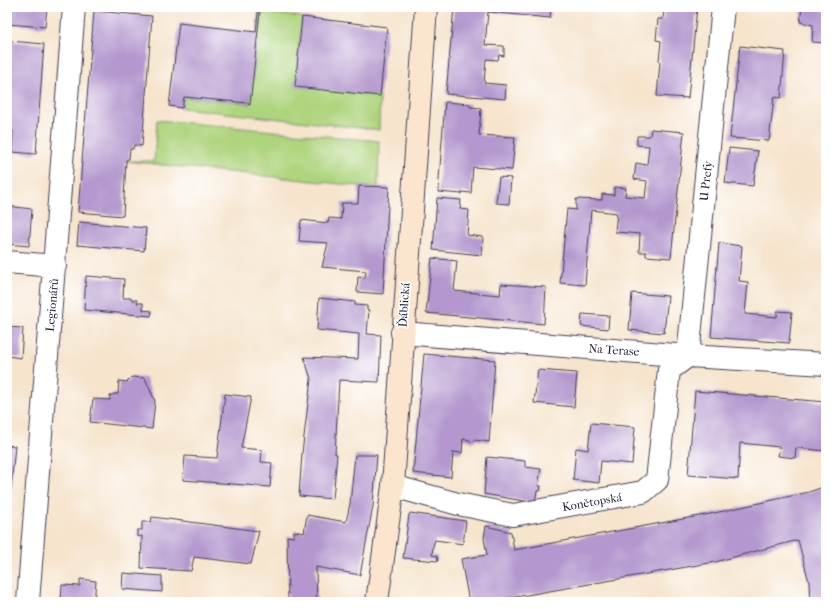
<svg xmlns="http://www.w3.org/2000/svg" width="833" height="609" font-family="'IM FELL French Canon',serif">
  <rect width="100%" height="100%" fill="#fff"/>
  <filter id="ink" filterUnits="userSpaceOnUse"><feTurbulence type="fractalNoise" baseFrequency=".025" numOctaves="2"/><feDisplacementMap in="SourceGraphic" scale="8" xChannelSelector="R" yChannelSelector="G"/><feConvolveMatrix kernelMatrix="1 2 1 2 8 2 1 2 1" color-interpolation-filters="sRGB"/></filter>
  <filter id="wash" filterUnits="userSpaceOnUse"><feTurbulence type="fractalNoise" baseFrequency=".012" numOctaves="4" result="noise"/><feDisplacementMap in="SourceGraphic" scale="16" xChannelSelector="R" yChannelSelector="G"/><feGaussianBlur stdDeviation="0.9" result="paint"/><feColorMatrix in="noise" values="0 0 0 0 0 0 0 0 0 0 0 0 0 0 0 0 0 1.4 0 .05"/><feComposite in="paint" operator="in"/></filter>
  <g filter="url(#wash)">
    <rect width="100%" height="100%" fill="#f6e4cd"/>
    <path fill="#afd47e" stroke="#687b5c" d="M260,12L302,17L295,86L380,96L379,130L182,108L184,97L248,103V104L250,105Z
      M157,120L379,141L378,187L359,186L126,161H154Z"/>
    <g id="blocks">
      <path fill="#b397ce" d="M7,7H47L45,27L7,24Z
        M454,7H551L550,18L488,12L485,45L504,46V56L499,55L498,60L486,59L484,83L506,85L505,99L446,94Z
        M649,7H697L688,98L657,96L660,62L659,61L661,41L656,40L658,19H663L664,9L649,8Z
        M802,7H826V43L812,42L813,25L800,22Z
        M94,11L152,16L142,146L134,145L133,149H130L129,159H127L126,161L123,216L78,212Z
        M258,12H260L250,105L248,104V103L184,97L182,108L169,106L179,23L256,32Z
        M302,17L387,27L380,96L295,87Z
        M10,41L44,44L36,154L12,152L13,131L7,130V58H9Z
        M740,46L785,51L781,98L774,97L769,141L730,138Z
        M445,102L470,104V107L481,108L479,135L515,137L512,170L473,167L471,193L462,192V194L438,192Z
        M651,129L684,132L671,258L646,256V252H639L640,234L615,232L617,213L591,210L585,285L560,283L567,209L576,210V199L602,200V194L614,195V187L626,188L625,196L645,198L647,181L634,179L636,163L647,165L649,146L637,145V136H650Z
        M729,148L758,151L753,186L725,183Z
        M499,177L511,178L509,204L496,203Z
        M359,186L389,187L383,294L357,292L358,277L365,278L366,271L322,267L328,243L299,241L301,220L328,223L329,218L341,219L342,203H358Z
        M437,198L461,200L460,209L469,210L467,235L483,237L482,255L433,250Z
        M7,206L32,209L29,246L7,244Z
        M79,222L146,228L144,251L77,245Z
        M719,243L742,246L739,281L748,282L745,314L777,317V311L792,312L789,343L711,337Z
        M432,258L457,261L454,291L500,295L501,284L546,287L544,324L426,313Z
        M86,276L124,279L123,298H132V300H137V303H143V310L152,311L151,316L84,310Z
        M632,293L668,296L664,333L629,330Z
        M319,298L355,302V305L367,306V310H369L367,334L381,335L379,382L339,380L335,454H337L333,499L299,496L302,453L311,379L304,357L358,359L359,334L317,330Z
        M582,314L609,316L608,329L581,326Z
        M7,327L23,328L21,358L7,356Z
        M424,354L495,360L489,442L475,440L472,442L469,440L463,439L462,453L453,452L451,477L413,473Z
        M538,370L577,373L574,407L534,403Z
        M132,377L145,378L155,401L152,429L90,422L93,399L110,400V396L114,394H118L119,381L127,382Z
        M695,391L826,402V451L796,448L795,458L778,456L780,447L740,443L738,479L688,475Z
        M225,394L251,397L241,448L262,450L261,462L272,463L270,487L183,480L185,456L217,458Z
        M591,423L635,427L632,464L601,461L599,483L573,480L576,448L588,450Z
        M7,445L15,446L9,508H7Z
        M355,455H377L373,506L360,575L316,567L317,602H288L287,536L294,537V531L304,533L307,515L346,522L350,504Z
        M487,457L525,461V467L541,469L538,486H541L540,491H537L535,503L484,494Z
        M826,486V532H825L826,537V602H810L809,582L798,540L715,562L487,602H469L461,559L487,555L484,538L486,526L511,532L514,550L710,514L809,492Z
        M410,513L466,521L463,544L435,540L433,546L432,555L437,556L438,561L403,558L409,515Z
        M152,517L259,531L251,564L194,557L191,571L141,568L142,536L137,537V530H142V522H151Z
        M123,573L162,576V592L122,589Z
        M80,579L96,581L94,602H61L62,585L80,586Z"/>
    </g>
  </g>
  <g filter="url(#ink)">
    <use href="#blocks" fill-opacity="0" stroke="#423f51" stroke-width="1"/>
    <g fill="none" stroke-linecap="round" stroke-linejoin="round">
      <g stroke="#423f51" stroke-width="24">
        <path id="minor" d="M7,262L55,266
          M402,333L688,356L826,364
          M688,356L723,7
          M393,486L458,504L513,515L643,492L657,480L669,370L688,356
          M28,602L74,7"/>
      </g>
      <g stroke="#423f51" stroke-width="24">
        <path id="secondary" d="M377,602L393,486L426,7"/>
      </g>
      <use href="#minor" stroke="#fff" stroke-width="22"/>
      <use href="#secondary" stroke="#fce5cf" stroke-width="22"/>
    </g>
  </g>
  <g text-anchor="middle" dominant-baseline="central" stroke-width="3.5" stroke-linejoin="round" paint-order="stroke">
    <g font-size="12" fill="#22223b" stroke="#fff">
      <text transform="translate(706 181) rotate(-84)">U Prefy</text>
      <text transform="translate(52 305) rotate(-85)">Legionářů</text>
      <text transform="translate(404 305) rotate(-86)">Ďáblická</text>
      <text transform="translate(614 350) rotate(4)">Na Terase</text>
      <text transform="translate(592 502) rotate(-10)">Konětopská</text>
    </g>
  </g>
  <rect width="833" height="609" fill="none" stroke="#fff" stroke-width="24"/>
</svg>
